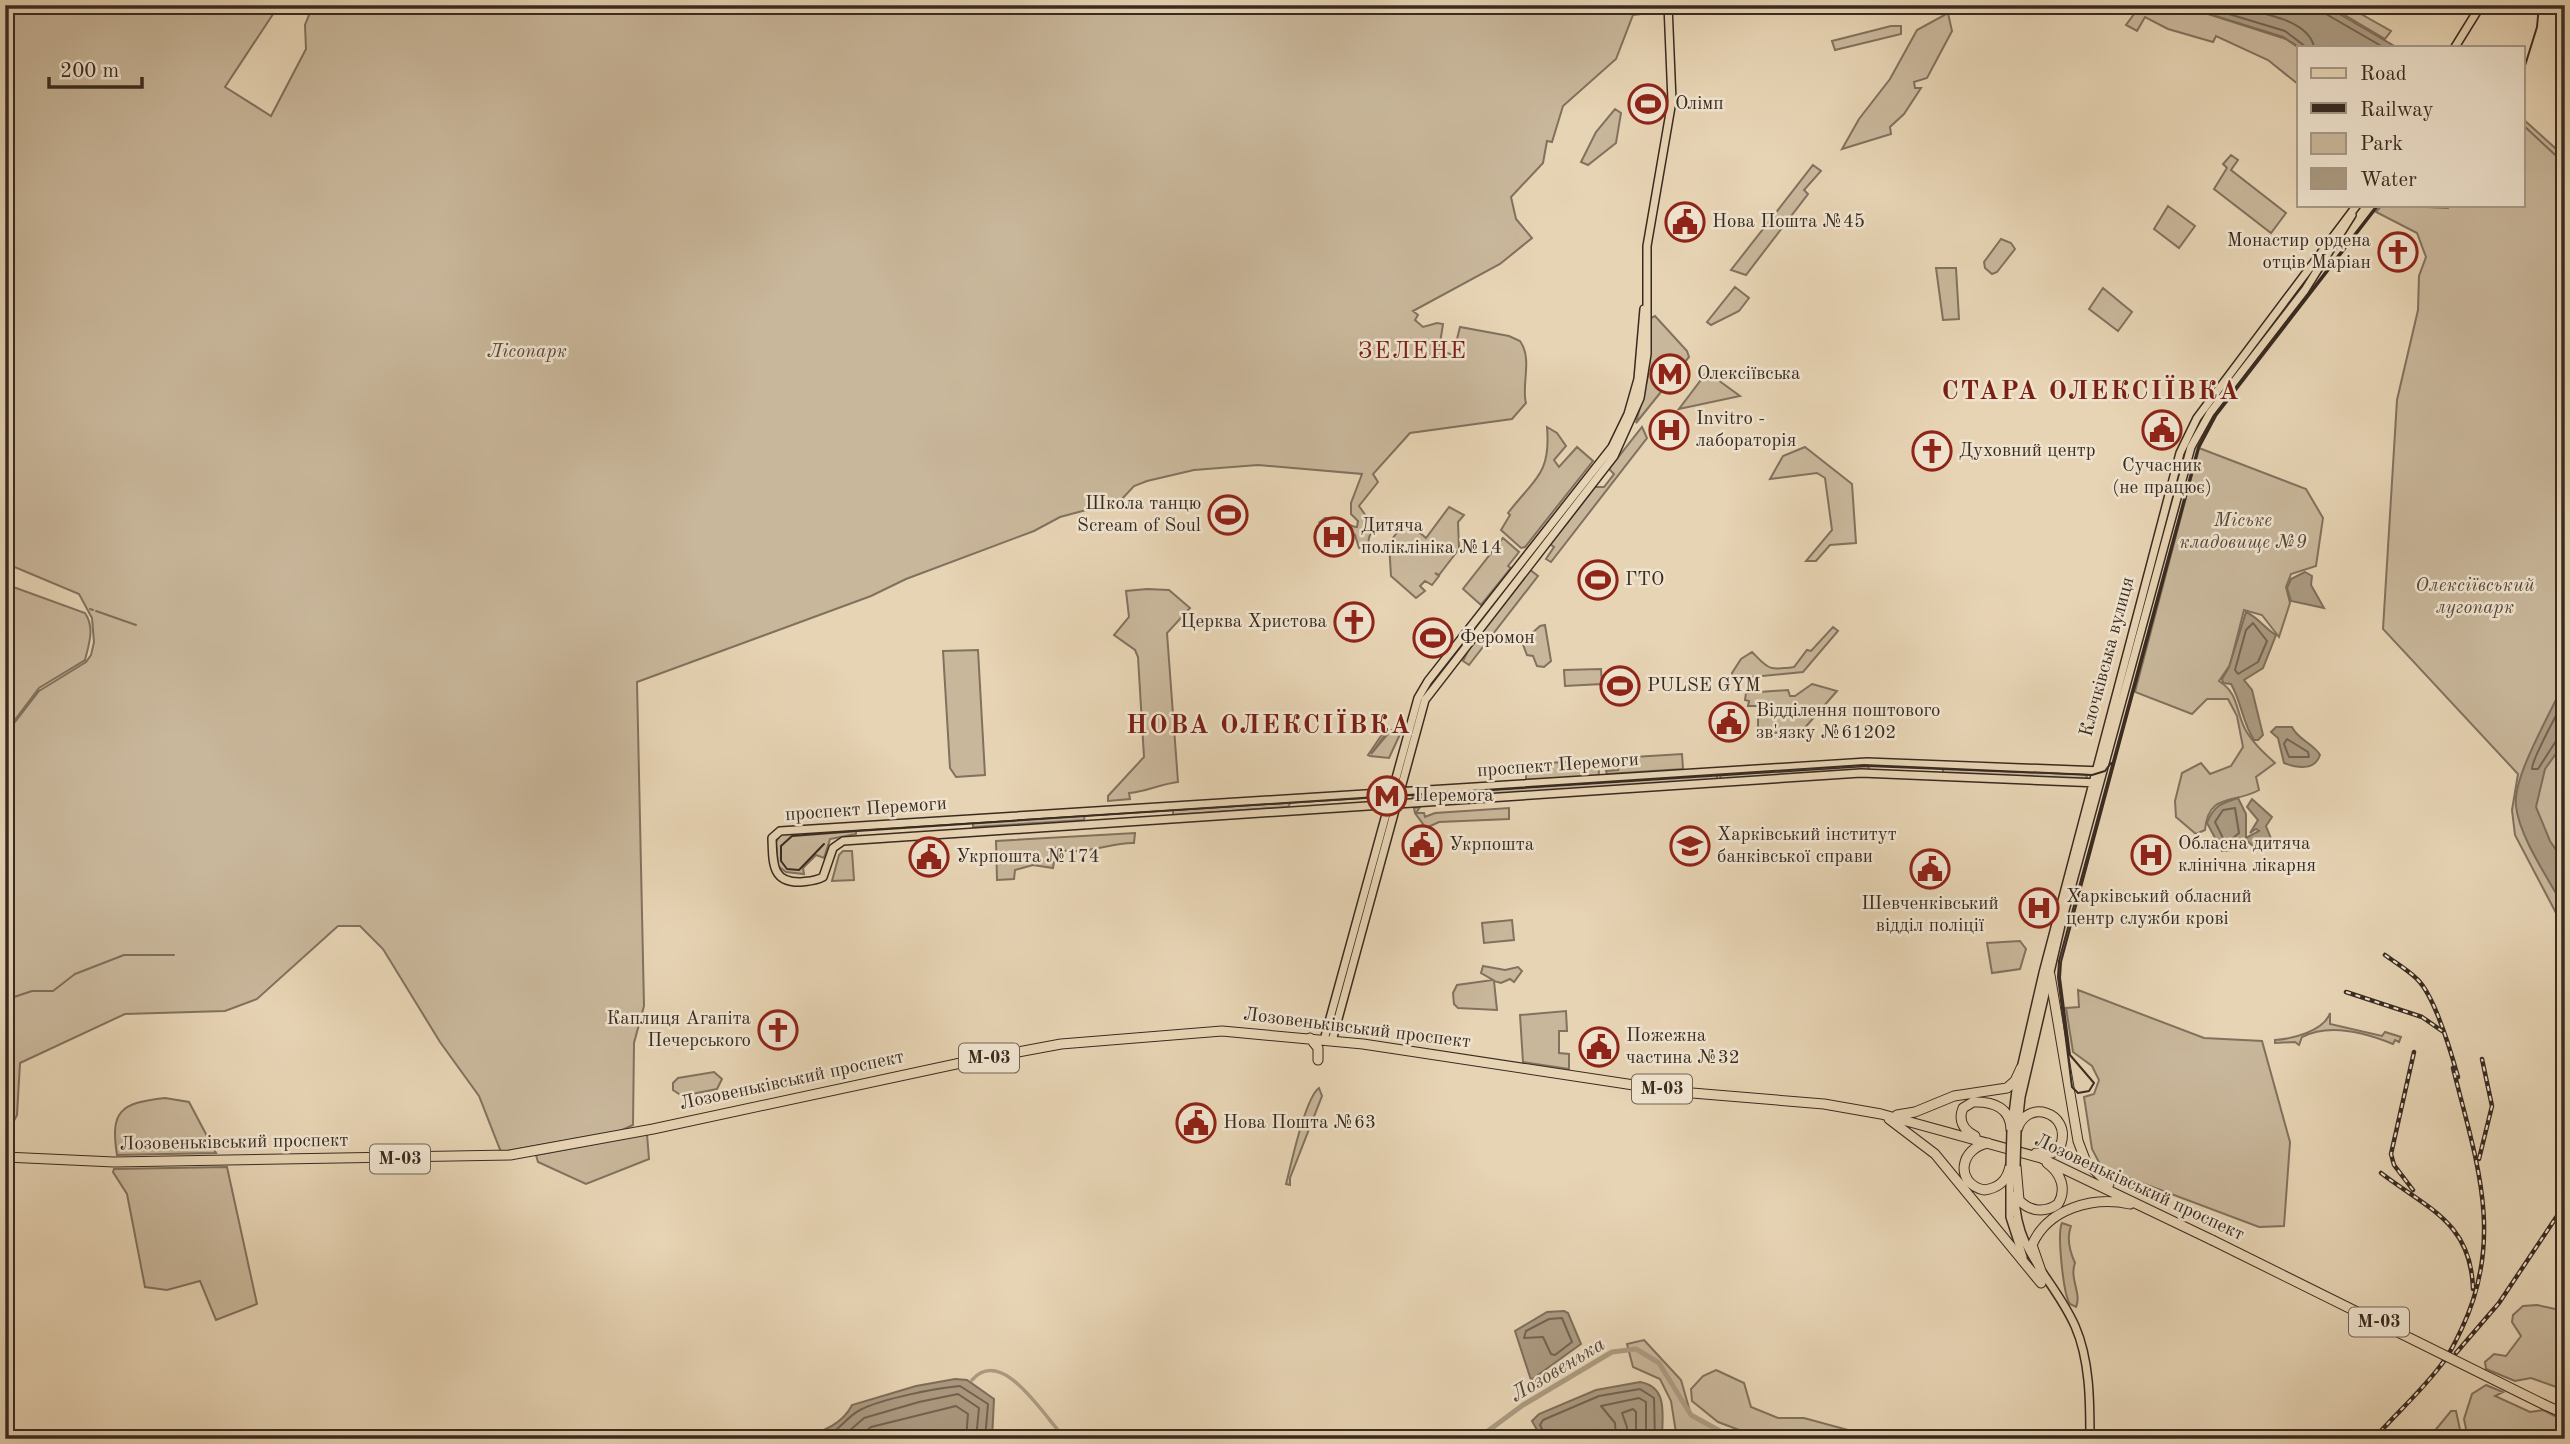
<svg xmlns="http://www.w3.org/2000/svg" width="2570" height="1444" font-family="'Old Standard TT',serif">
  <rect width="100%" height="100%" fill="#e7d4b4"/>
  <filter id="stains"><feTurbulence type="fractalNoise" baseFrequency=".00286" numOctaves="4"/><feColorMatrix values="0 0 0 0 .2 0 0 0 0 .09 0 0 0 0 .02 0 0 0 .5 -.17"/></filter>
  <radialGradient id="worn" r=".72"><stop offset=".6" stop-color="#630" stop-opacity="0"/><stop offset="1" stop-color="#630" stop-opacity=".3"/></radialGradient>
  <path fill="#c9b79b" stroke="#81715e" stroke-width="2" d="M5,5H279L225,87L271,116L306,49L305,25L313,5H1665L1657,12L1633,15L1616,59L1563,106L1552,142L1547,141L1543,163L1511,197L1516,219L1532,238L1500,264L1413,311L1418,315L1415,320L1423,327L1437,323L1443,324L1439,350L1453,355L1460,327L1509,336L1520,341C1533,359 1521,385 1526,403L1512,419L1410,433L1373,474L1378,482L1359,506L1368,519L1383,523C1372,537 1367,529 1369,550L1359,548L1355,535L1343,527L1320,522L1325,518C1341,517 1351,528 1357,527L1358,521L1351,514V503L1362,474L1258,465L1194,470L1147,481L1134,486L1120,501L1060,517L1034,531L906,579L871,596L637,682L644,1006L634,1043L633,1125L620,1131L501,1152L479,1096L440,1042L383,949L360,926H338L257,999L225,1011L125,1014L20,1063L17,1115L5,1138V735L39,691L86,662L91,655L94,642L92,618L79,594L5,563Z
    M2136,5H2180L2286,39L2299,48V85L2268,60L2216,36L2213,42L2168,29L2145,17L2137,31L2126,25L2137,10Z
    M2328,5H2345L2391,31L2385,39Z
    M1948,13L1952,31L1927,78L1914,82L1915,88H1921L1904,114L1890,127L1891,134L1842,149L1859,119L1890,79L1917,30Z
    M1891,26H1901V34L1835,50L1832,41Z
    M1615,109L1621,113L1616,143L1588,165L1581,162L1596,132Z
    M2523,119L2565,157V930L2515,835L2512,810L2518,774L2383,629L2397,400L2418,310L2419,276L2426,257L2417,233L2376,212L2382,205L2448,208L2450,205H2523Z
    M2231,155L2238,160L2231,170L2286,213L2271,233L2214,189L2227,168L2223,164Z
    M1813,165L1821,171L1804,190L1808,194L1746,275L1731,270Z
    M2168,206L2195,226L2179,248L2154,229Z
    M2001,239L2011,243L2015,249L1997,272L1992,274L1985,268L1984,262Z
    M1936,268H1956L1959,319L1943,320Z
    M1735,287L1749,298L1739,311L1711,325L1707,322Z
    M2103,288L2132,312L2118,331L2089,309Z
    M1655,316L1687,351L1689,357L1636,423L1648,376L1651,318Z
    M1707,372L1740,396L1679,409Z
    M1547,427L1557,433L1566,446L1554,460L1559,467L1577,447L1593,461L1525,547L1521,548L1501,530L1510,515L1508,513C1535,478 1551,474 1547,427Z
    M1642,427L1647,438L1551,562L1546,559L1554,547L1550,544L1595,487H1604L1614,474L1609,469Z
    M1805,447L1852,484L1856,543L1830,545L1816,561H1806L1832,530L1825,478L1817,473L1770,479L1783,456Z
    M2199,448L2306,489L2323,518L2316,566L2291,574L2286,587L2290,603L2279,637L2262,615L2244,610L2230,665L2219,681C2239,694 2235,709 2245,729C2252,742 2264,753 2275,763L2256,777L2259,790C2235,804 2208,792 2205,830L2196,834L2176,817L2175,801L2182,773L2201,763L2210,774L2231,766L2243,747L2237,716L2228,699H2207L2192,714L2135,692Z
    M1449,507L1464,515L1458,522L1459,549L1439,575L1435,573L1439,576L1432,585L1425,581L1420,586L1425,591L1416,598L1391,576L1389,543L1406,521L1426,538Z
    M1503,538L1519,552L1508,566L1511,568L1481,605L1463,589Z
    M1529,569L1538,576L1469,665L1463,661L1470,647Z
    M5,584L85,613C95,628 89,644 85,660L39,688L5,733Z
    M1147,589L1169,590L1190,608L1167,633L1178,782C1160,784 1146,792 1129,793L1130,799L1108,801V796L1144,757L1138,657L1135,650L1114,635L1129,617L1126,591Z
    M1545,625L1551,661L1544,667L1537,666L1533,656L1527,655L1522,642L1540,626Z
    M1833,627L1838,631L1803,672L1733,679L1732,673L1741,659L1752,652C1768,668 1767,671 1794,667L1807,650L1811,651Z
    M978,650L985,775L956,777L950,768L943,651Z
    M1601,669L1602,684L1565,686L1564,670Z
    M1812,684L1837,691L1802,731L1758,734V706H1748L1749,701L1745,700L1746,693L1788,690L1790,696H1795Z
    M1385,730L1387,732L1371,754L1391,730H1402L1389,758L1370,756L1368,755Z
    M1682,754L1683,769L1607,774L1606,771L1618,770V758Z
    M1598,759L1599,776L1526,780V765Z
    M1868,764L1869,770L1721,780L1720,775Z
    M1943,766L2085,774L2087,777L2085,779L1943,773Z
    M1717,773V779L1704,781L1413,799L1412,795L1435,791Z
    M1292,800L1288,807L1173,815V810Z
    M1420,807L1416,813H1424L1425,817L1435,813L1509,808V819L1439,822L1426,828L1415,813L1414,808Z
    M1085,814L1084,820L973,827V823Z
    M856,829V834L830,839L824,858L816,855L803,868L804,874L786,872L778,866L776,842L781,834Z
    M1135,833L1134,843C1110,842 1080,858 1056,848L1053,868L1033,865L1015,870L1014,879L997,880L996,841Z
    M843,851H852L854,880L832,881L839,855Z
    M1512,920L1514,940L1484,943L1482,923Z
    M2020,941L2026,949L2020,969L1992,973L1987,943Z
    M1483,966L1505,970L1518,967L1522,971L1514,982L1510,979L1501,983L1494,981L1497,1010L1458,1008L1454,1004L1453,993L1457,985L1493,980L1481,973Z
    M2078,990L2204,1038L2262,1041L2290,1142L2284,1226L2259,1227L2102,1168L2092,1149L2084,1097L2094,1094L2099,1080L2092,1066L2073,1052L2066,1008L2079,1007Z
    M1566,1011L1567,1031H1559V1053L1569,1054V1069L1523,1062L1520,1015Z
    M2330,1013V1024L2382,1036L2385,1032L2401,1037L2399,1042L2395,1040L2393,1044C2364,1032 2329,1023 2302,1037L2299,1045L2295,1042L2275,1043V1040C2292,1039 2324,1031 2330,1013Z
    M714,1072L722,1079L717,1089L682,1096L673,1090V1083L678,1078Z
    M1319,1088L1322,1096L1290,1178V1185L1286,1184C1291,1165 1305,1098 1319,1088Z
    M165,1098L189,1102L216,1153L117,1155C110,1111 120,1103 165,1098Z
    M647,1134L649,1159L586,1184L538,1162L536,1155Z
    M227,1167L257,1304L216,1320L200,1281L167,1290L145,1287L127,1194L113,1172L114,1169Z
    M2062,1223L2071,1226C2066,1239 2070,1252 2075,1263C2069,1278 2082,1294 2076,1307L2070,1304C2063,1294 2057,1232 2062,1223Z
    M2537,1305L2560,1310L2565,1308V1384L2562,1389L2531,1378L2515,1381L2486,1369L2485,1362L2494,1354L2506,1356L2521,1336L2512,1322L2513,1315L2523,1306Z
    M1644,1340L1681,1380L1691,1415L1729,1436L1749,1439H1677L1671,1401L1660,1379L1633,1367L1627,1344Z
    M1716,1370L1744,1383L1751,1407L1778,1418H1804L1881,1439H1763L1718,1422L1692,1401L1691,1389L1703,1376Z
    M2486,1385L2503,1392L2495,1396L2530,1412L2543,1410L2565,1421V1439H2468L2464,1419L2472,1394Z
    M2451,1411H2456L2462,1439H2428Z"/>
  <path fill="#ac9b82" stroke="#7e6e5b" stroke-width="2" d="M2180,5H2324L2396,47H2299L2283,37Z
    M2305,572L2312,576L2311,585L2324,608L2291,601L2287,588L2291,579Z
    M2246,612C2259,618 2264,628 2276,635L2263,668L2244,680L2252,690L2263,735L2258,740H2254C2242,722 2242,703 2231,684L2223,683L2222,679L2229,667Z
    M2565,681V741L2545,769L2536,807L2550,841L2565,863V909C2550,881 2519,837 2516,806C2512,777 2552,711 2565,681Z
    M2276,727H2292C2298,740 2313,743 2320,755C2315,771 2297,768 2284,763L2278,738L2271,732Z
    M2238,798L2246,814V838L2259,831L2256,829L2250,833L2258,820L2247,807L2252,799L2272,817L2266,826L2272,841L2253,846L2246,840L2238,843L2235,850L2222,851L2207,823C2213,806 2222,803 2238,798Z
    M1564,1311L1568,1313L1581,1344L1531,1380L1515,1331L1547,1312Z
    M955,1379L967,1380L994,1399L992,1439H794C815,1435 842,1426 852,1405L916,1386Z
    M1640,1382C1669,1387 1662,1416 1662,1439H1542L1532,1421L1539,1414L1596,1390Z"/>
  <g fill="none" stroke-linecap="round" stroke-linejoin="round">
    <path stroke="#726352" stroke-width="2" d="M2199,5L2285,31L2306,47
      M2227,5C2252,12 2308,17 2314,47
      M2323,5L2326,14L2383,47
      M2253,623L2267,641L2258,662L2238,674L2235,670L2246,630Z
      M2565,698C2559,711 2531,760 2532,769H2538L2556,741L2565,738
      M2287,739L2308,752L2309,757H2289L2284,744Z
      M2235,808L2239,833L2226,844L2215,822L2223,810Z
      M1562,1318L1572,1342L1555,1355L1551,1354L1543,1337L1524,1338L1526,1331L1549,1319Z
      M821,1439C838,1433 846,1417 860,1410C881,1399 936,1388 960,1386L988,1404L985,1439
      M840,1439L864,1418L919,1402L958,1394L979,1408L976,1439
      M857,1439L871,1427L956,1406L968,1414L966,1439
      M1547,1439L1540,1425L1543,1420L1599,1396L1640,1389L1654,1398L1655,1439
      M1616,1439L1615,1423L1601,1406L1639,1398L1646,1402V1439
      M1627,1439V1427L1622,1413L1633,1409L1636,1412V1439"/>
    <path stroke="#7e6e5b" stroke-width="2" d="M2523,125L2565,164
      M90,609L93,610
      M96,611L136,625
      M5,1000L32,991H53L75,974L124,955H174"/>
    <path stroke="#ac9b82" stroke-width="3.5" d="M972,1380C1003,1344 1046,1420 1066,1439"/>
    <path stroke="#ac9b82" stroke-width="5" d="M1477,1439L1523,1405L1612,1352L1636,1349L1659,1363L1691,1415L1729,1436L1749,1439"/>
    <g stroke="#392b21" stroke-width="10">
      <path id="major" d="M2455,47L2481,5
        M2099,783L1861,773L843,841L833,848L823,877C816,881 809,881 801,882C771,883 773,862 772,838L780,831L1867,762L2102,771
        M1324,1040L1418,698L1428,681L1612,447L1628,414L1638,379L1644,309
        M1332,1041L1425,700L1614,456L1640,398L1647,354V246L1672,101L1668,5
        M2012,1122L2016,1090L2043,973L2180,453L2197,418L2357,205
        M2018,1124L2021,1097L2061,925L2191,447L2210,413L2305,290L2352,215
        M2010,1170V1217L2023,1257
        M2015,1195C2016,1254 2053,1277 2075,1326C2090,1360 2090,1402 2090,1439"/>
    </g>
    <g stroke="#392b21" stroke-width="11">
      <path id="highway" d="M2050,975L2078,1141L2086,1162L2109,1184
        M1310,1038L1318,1048V1060
        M1897,1115L1915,1112L1954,1096L2007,1088L2015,1081L2021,1068
        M1889,1119L1935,1154L2041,1283
        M2017,1130C2026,1098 2071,1112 2061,1144L2052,1153H2036
        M1975,1136C1963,1130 1958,1120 1963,1108L1973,1102C1993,1101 2011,1108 2011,1130
        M1988,1143C1960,1148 1954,1183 1984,1190C1999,1188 2007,1181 2010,1166
        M5,1157L114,1162L510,1155L653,1129L970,1061L1061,1044L1222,1031L1363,1044L1680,1092L1824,1104L1881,1114L2041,1158L2212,1240
        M2016,1166L2019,1200C2030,1212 2045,1213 2058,1204C2067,1189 2061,1173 2047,1163
        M2042,1274L2032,1245C2048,1208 2094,1196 2130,1204
        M2545,1405L2565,1414"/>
    </g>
    <use href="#major" stroke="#e7d4b4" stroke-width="7"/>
    <use href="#highway" stroke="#e7d4b4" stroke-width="9"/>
    <path stroke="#392b21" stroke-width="2" d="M2523,72L2537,27L2539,5
      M2377,205L2214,416L2198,447L2059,961L2058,977L2072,1087L2078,1093L2089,1091L2094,1083L2070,1055L2060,978L2061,962L2199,448L2216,416L2379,205
      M824,844L799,870L787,869L781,861V846L792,836L857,831L1864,765L2092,775L2105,771L2111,763"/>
    <g stroke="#392b21" stroke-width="4.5">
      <path id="rail" d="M2385,955C2396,963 2408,970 2417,979C2435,996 2451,1052 2458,1077
        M2346,992L2422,1017L2442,1031
        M2479,1159L2492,1106L2482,1059
        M2381,1173C2428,1209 2471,1222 2473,1289
        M2413,1190L2394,1165L2391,1154L2414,1052
        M2456,1353L2499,1303L2565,1204
        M2380,1432C2400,1410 2423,1389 2441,1365C2450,1354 2456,1341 2462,1328C2505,1237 2476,1160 2453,1068"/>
    </g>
    <use href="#rail" stroke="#efe3ce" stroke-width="2" stroke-dasharray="5" stroke-linecap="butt"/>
    <g stroke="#392b21" stroke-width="10" stroke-linecap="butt">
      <path id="major-bridge" d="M2010,1166L2011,1130
        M2016,1166L2017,1130"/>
    </g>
    <g stroke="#392b21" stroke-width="11" stroke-linecap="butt">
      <path id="highway-bridge" d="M2212,1240L2545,1405"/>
    </g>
    <use href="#major-bridge" stroke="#e7d4b4" stroke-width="7"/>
    <use href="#highway-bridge" stroke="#e7d4b4" stroke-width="9"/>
  </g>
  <defs>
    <g id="stadium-ring" transform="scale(2.0125)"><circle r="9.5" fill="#efe3ce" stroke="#8f2418" stroke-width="1.5"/><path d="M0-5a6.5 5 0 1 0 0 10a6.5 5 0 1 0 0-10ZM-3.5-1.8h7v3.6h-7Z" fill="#8f2418"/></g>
    <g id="civic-ring" transform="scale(2.0125)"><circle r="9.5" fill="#efe3ce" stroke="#8f2418" stroke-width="1.5"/><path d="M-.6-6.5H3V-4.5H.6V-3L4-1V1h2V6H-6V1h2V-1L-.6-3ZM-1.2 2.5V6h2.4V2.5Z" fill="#8f2418"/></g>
    <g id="church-ring" transform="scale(2.0125)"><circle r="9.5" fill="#efe3ce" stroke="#8f2418" stroke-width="1.5"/><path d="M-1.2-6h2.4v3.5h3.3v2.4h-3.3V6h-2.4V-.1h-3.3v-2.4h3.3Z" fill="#8f2418"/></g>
    <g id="metro-ring" transform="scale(2.0125)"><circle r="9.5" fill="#efe3ce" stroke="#8f2418" stroke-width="1.5"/><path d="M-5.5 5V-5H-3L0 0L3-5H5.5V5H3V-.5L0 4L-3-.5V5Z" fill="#8f2418"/></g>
    <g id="hospital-ring" transform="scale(2.0125)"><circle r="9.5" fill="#efe3ce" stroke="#8f2418" stroke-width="1.5"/><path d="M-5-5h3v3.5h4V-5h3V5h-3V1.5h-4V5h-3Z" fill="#8f2418"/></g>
    <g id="university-ring" transform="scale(2.0125)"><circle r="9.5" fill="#efe3ce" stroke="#8f2418" stroke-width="1.5"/><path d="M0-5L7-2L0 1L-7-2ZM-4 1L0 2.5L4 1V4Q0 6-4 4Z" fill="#8f2418"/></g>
  </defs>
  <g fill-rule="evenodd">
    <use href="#stadium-ring" x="1648" y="104"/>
    <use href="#civic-ring" x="1685" y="222"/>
    <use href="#church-ring" x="2398" y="252"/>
    <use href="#metro-ring" x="1670" y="374"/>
    <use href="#hospital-ring" x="1669" y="430"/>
    <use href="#civic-ring" x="2162" y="430"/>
    <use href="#church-ring" x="1932" y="451"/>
    <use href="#stadium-ring" x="1228" y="515"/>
    <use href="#hospital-ring" x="1334" y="537"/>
    <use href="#stadium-ring" x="1598" y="580"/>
    <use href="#church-ring" x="1354" y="622"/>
    <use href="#stadium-ring" x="1433" y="638"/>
    <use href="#stadium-ring" x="1620" y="686"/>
    <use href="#civic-ring" x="1729" y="722"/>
    <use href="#metro-ring" x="1387" y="796"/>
    <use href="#civic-ring" x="1422" y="845"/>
    <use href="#university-ring" x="1690" y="846"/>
    <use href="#hospital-ring" x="2151" y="855"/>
    <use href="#civic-ring" x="929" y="857"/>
    <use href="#civic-ring" x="1930" y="869"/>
    <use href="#hospital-ring" x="2039" y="908"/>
    <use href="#church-ring" x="778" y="1030"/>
    <use href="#civic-ring" x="1599" y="1047"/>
    <use href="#civic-ring" x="1196" y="1123"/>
  </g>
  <g text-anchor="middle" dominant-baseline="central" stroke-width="5" stroke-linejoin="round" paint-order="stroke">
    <g fill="#efe3ce" stroke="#706255" stroke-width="2">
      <rect x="959" y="1043.5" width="60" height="29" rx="5"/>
      <rect x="1632" y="1074.5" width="60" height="29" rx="5"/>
      <rect x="370" y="1144.5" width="60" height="29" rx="5"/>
      <rect x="2349" y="1307.5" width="60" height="29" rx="5"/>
    </g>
    <g font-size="18" font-weight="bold" fill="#392b21">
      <text x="989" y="1058">М-03</text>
      <text x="1662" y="1089">М-03</text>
      <text x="400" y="1159">М-03</text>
      <text x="2379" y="1322">М-03</text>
    </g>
    <g font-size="19" fill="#392b21" stroke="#efe3ce" text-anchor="start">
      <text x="1675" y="104">Олімп</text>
      <text x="1712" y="222">Нова Пошта №45</text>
      <text x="2371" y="241" text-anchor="end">Монастир ордена<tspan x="2371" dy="22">отців Маріан</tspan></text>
      <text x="1697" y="374">Олексіївська</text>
      <text x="1696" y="419">Invitro -<tspan x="1696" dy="22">лабораторія</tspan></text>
      <text x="1959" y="451">Духовний центр</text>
      <text x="2162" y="466" text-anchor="middle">Сучасник<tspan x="2162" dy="22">(не працює)</tspan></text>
      <text x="1201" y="504" text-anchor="end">Школа танцю<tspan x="1201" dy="22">Scream of Soul</tspan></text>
      <text x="1361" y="526">Дитяча<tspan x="1361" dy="22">поліклініка №14</tspan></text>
      <text x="1625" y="580">ГТО</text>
      <text x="1327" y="622" text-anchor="end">Церква Христова</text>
      <text x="1460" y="638">Феромон</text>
      <text x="1647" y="686">PULSE GYM</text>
      <text x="1756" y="711">Відділення поштового<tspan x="1756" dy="22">зв'язку №61202</tspan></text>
      <text x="1414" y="796">Перемога</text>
      <text x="1717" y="835">Харківський інститут<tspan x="1717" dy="22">банківської справи</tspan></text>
      <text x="2178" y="844">Обласна дитяча<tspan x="2178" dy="22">клінічна лікарня</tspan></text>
      <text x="1449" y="845">Укрпошта</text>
      <text x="956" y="857">Укрпошта №174</text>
      <text x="2066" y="897">Харківський обласний<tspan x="2066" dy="22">центр служби крові</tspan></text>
      <text x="1930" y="904" text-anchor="middle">Шевченківський<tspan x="1930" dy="22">відділ поліції</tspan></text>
      <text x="751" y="1019" text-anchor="end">Каплиця Агапіта<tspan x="751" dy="22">Печерського</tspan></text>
      <text x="1626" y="1036">Пожежна<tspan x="1626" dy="22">частина №32</tspan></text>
      <text x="1223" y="1123">Нова Пошта №63</text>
    </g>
    <g font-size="19" font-style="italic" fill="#564739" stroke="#efe3ce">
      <text x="527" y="352">Лісопарк</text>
      <text x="2243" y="521">Міське<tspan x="2243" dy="22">кладовище №9</tspan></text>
      <text x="2475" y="586">Олексіївський<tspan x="2475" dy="22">лугопарк</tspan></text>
    </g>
    <g font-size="19" fill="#392b21" stroke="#efe3ce">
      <text transform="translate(2108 657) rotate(-75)">Клочківська вулиця</text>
      <text transform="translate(1558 766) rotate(-4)">проспект Перемоги</text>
      <text transform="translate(866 810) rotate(-4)">проспект Перемоги</text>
      <text transform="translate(1357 1029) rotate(7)">Лозовеньківський проспект</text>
      <text transform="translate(792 1081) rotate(-12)">Лозовеньківський проспект</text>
      <text transform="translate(234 1143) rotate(-1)">Лозовеньківський проспект</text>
      <text transform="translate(2139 1188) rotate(25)">Лозовеньківський проспект</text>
    </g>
    <g font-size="21" font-style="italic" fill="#564739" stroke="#efe3ce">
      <text transform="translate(1558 1370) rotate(-31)">Лозовенька</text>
    </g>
    <g font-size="23" letter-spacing="2" fill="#7a1f14" stroke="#efe3ce">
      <text x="1413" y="351">ЗЕЛЕНЕ</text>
    </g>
    <g font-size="26" font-weight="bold" letter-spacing="2" fill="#7a1f14" stroke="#efe3ce">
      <text x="2091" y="392">СТАРА ОЛЕКСІЇВКА</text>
      <text x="1269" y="726">НОВА ОЛЕКСІЇВКА</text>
    </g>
  </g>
  <rect width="2570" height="1444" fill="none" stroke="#e7d4b4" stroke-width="28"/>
  <rect x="7" y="7" width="2556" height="1430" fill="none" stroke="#392b21" stroke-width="3.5"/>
  <rect x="14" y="14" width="2542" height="1416" fill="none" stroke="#392b21" stroke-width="2"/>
  <rect x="2297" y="46" width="228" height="161" fill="#efe3ce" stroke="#a69989" stroke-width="2"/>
  <rect x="2311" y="68" width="35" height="10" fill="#e7d4b4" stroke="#a69989" stroke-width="2"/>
  <text x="2360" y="80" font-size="21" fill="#392b21">Road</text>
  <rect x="2311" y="103" width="35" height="10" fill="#392b21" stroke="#a69989" stroke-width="2"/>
  <text x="2360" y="116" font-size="21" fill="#392b21">Railway</text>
  <rect x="2311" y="133" width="35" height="21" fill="#c9b79b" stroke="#a69989" stroke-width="2"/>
  <text x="2360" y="150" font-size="21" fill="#392b21">Park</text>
  <rect x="2311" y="168" width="35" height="21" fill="#ac9b82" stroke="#a69989" stroke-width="2"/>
  <text x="2360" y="186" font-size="21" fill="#392b21">Water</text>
  <path d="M49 77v10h93v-10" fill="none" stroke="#392b21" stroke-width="3.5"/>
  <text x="60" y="77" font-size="21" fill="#392b21" stroke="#efe3ce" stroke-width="5" paint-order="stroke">200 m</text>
  <rect width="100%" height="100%" filter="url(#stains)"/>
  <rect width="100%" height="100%" fill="url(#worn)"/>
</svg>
